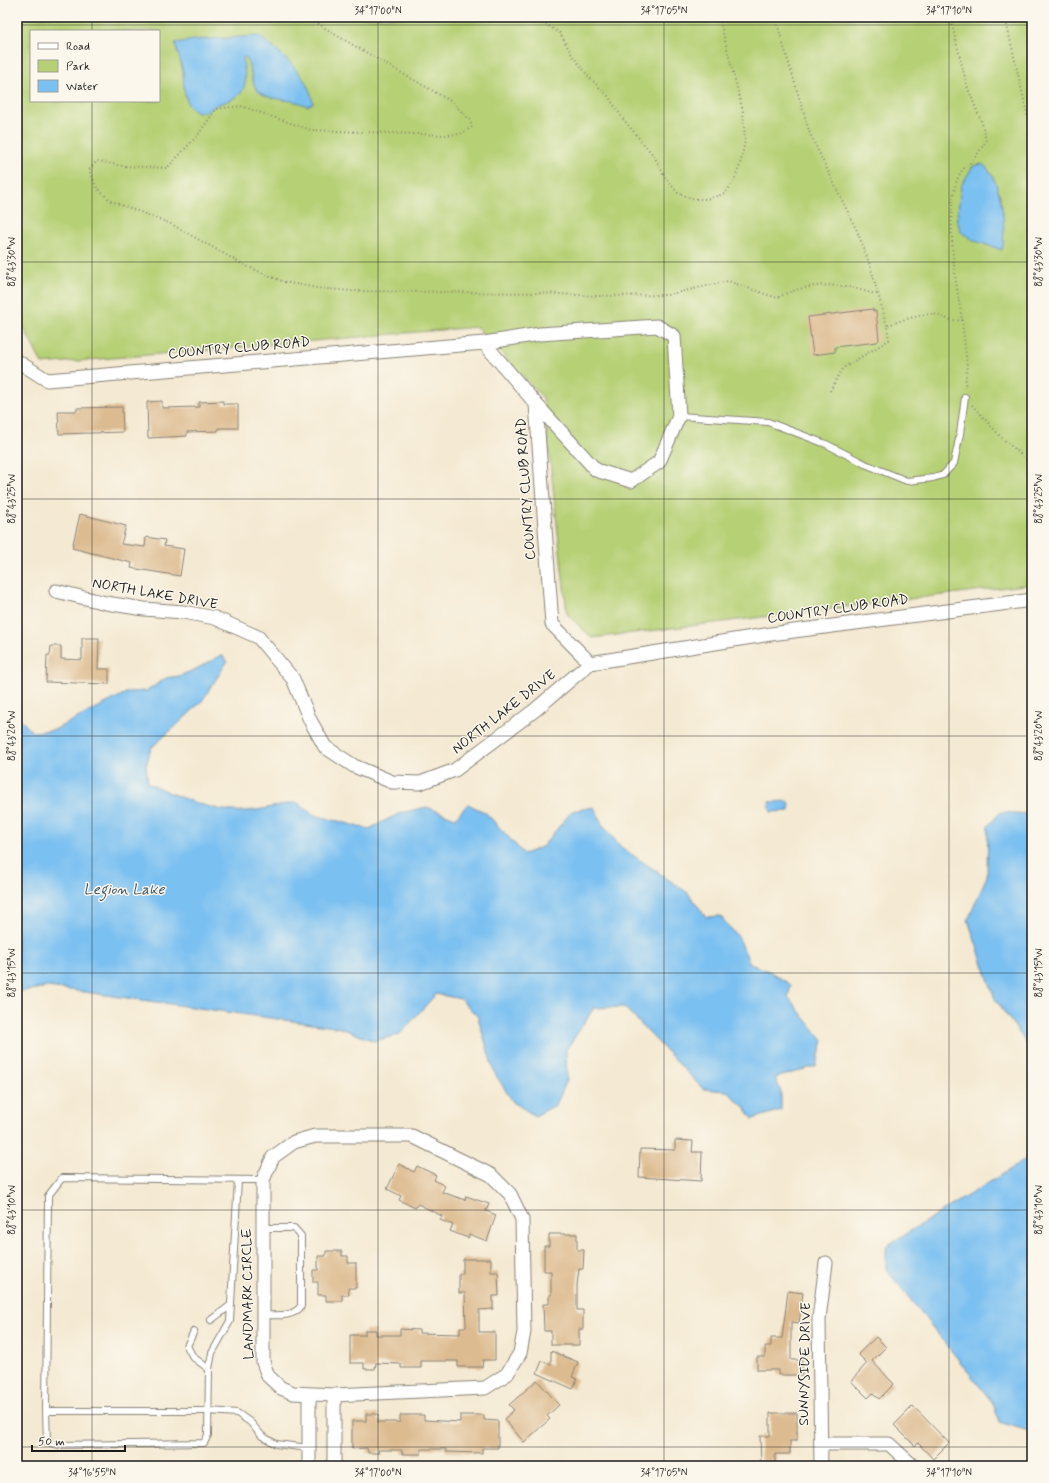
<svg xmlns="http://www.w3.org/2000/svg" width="1049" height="1483" font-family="Mynerve,sans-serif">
  <rect width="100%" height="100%" fill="#fbf7ec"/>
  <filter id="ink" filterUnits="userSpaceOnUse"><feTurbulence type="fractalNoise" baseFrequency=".025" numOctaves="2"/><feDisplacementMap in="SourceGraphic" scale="8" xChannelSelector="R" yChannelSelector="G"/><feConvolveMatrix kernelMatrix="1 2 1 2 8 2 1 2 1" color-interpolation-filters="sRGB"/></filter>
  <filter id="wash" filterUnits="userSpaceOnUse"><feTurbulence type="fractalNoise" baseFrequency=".012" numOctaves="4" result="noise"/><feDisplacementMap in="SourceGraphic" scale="16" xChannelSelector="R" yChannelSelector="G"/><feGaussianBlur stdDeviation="0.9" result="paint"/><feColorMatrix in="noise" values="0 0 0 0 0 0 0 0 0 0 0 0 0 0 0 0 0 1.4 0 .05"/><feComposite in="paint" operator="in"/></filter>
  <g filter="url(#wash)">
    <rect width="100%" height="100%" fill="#f4e9d2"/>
    <path fill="#b6d075" stroke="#697648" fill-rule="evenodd" d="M17,17H1032V584L592,638L567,614L543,398L477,327L42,364L17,314ZM31,31H159V101H31Z"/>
    <path fill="#7ac0f1" stroke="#4b6e86" d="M259,36C280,53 309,75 313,103L307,106C292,97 264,103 255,87C251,78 250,66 246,57L243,58C243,66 246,75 245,83C242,103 220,99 206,112H197L188,105L184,90L183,71L175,43L194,40Z
      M982,164C1002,176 1007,229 1002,250L975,241L961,232L957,220L961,186L973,166Z
      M222,655L227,662L202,701L178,724L151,748L146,766L148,783C172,794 205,809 232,811C253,813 275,806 296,802L314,815L369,829L400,813L427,807L455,818L468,804L486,813L524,854L542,847L572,811L594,807L603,826L621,847L688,893L706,917L720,916L739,938L750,964L769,971L791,985L788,997L823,1041L816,1066L775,1078L781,1092V1110L753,1119L745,1108L727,1091L703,1089L624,1007L594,1008L566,1050L567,1080L556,1105L535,1116L513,1102L494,1072L478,1017L461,999L436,994L399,1035L374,1041L341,1028L49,987L17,992V715L32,732L54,730L128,692L147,691L166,678L179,676L194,670Z
      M788,801L790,803L789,811L771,812L769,807L770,802Z
      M1001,812L1029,814L1032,816V1051L995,999L968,920L987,876L988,826Z
      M1032,1156V1432L999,1422L993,1403L886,1269V1246Z"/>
    <g id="blocks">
      <path fill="#ddbb90" d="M873,309V311H876L879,340L877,342L835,347V352L813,355L808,317Z
        M162,401V408L199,407V402L223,401V404H238V428H218V431L187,432V436L148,438L147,402Z
        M122,407L123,432L59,434L58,411H77V408Z
        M80,514L126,526L121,544L145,547L146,537L165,540L164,546L184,549L180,576L131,568L132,563L72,548Z
        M82,638H99L98,669H109V684L46,682L47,655H50L51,646H61V659L82,660Z
        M675,1140L693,1141L692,1152H702L701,1181L639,1177L640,1149L675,1150Z
        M399,1164L414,1172L417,1166L436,1175L434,1180L445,1186L442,1192L465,1200L466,1196L489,1204L486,1211L496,1215L487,1241L469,1234L468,1238L450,1231L453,1225L440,1220L442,1216L418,1204L415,1208L399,1200L401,1196L387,1189Z
        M549,1234H577V1250H584L583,1269H579L577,1285V1310H583V1329H579V1345H551V1331H544L543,1304H549V1295H551V1271H544V1246H549Z
        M326,1251H342V1256H348V1263H356V1288H348L349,1295H342V1301H326V1295H318V1282H313V1270H318V1256H326Z
        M463,1259H491V1272H498L499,1296H493V1309L479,1310V1332H495V1360H483L482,1367H458V1361H421V1368H401V1364L376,1363L375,1369H364V1363H350V1335H365V1330H376V1335H400V1329L419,1330V1333L460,1334V1327H466L465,1293H459V1274H463Z
        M788,1291L803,1293L799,1323L791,1322V1360H802V1375H778V1370H757V1357H765V1346H771V1338H782Z
        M876,1337L886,1347L872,1361L894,1384L879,1399L873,1393L868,1398L851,1381L867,1363L858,1354Z
        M551,1351L578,1362L572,1377L577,1379L573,1389L537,1373L542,1361L551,1365Z
        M537,1380L559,1405L547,1416L550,1419L524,1442L504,1419L514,1410L509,1405Z
        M913,1406L949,1443L933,1459L918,1443L915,1446L894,1425Z
        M770,1413H797V1441H790V1454H775V1466H761L760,1436H770Z
        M366,1414H378V1422H400V1415H424V1420L460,1422V1415H484V1420L498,1421V1448H482V1453L446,1452V1449H421V1454H402V1450H378L379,1453H368L367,1448L352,1449V1421H366Z"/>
    </g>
  </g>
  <g filter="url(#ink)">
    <use href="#blocks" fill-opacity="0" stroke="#888277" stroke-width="1"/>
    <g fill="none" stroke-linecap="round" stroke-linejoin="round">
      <g stroke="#888277" stroke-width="8">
        <path id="service" d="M679,416L768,422L826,444L865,464L907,481L933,478L943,475L954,463L960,434L965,397
          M263,1180L62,1178L48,1196L46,1411H209L237,1413L250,1422L262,1436L276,1444L309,1448
          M263,1228H294L301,1236V1306C293,1318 276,1315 263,1315
          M211,1320L231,1305
          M194,1331L187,1346L193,1357L209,1369
          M46,1411L47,1442L58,1445L204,1443L208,1435L209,1369L212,1353L230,1321L238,1180"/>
      </g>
      <g stroke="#888277" stroke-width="15">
        <path id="minor" d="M484,343L536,404L552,624L590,663
          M17,361L47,380L484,343L540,334L657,326L674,336L679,416L659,462L631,481L596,470L536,404
          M56,591L106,603L144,609L183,612L215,618L258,637L293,679L310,720L325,747L354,766L392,782L420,783L455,770L535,710L590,663
          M590,663L771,634L1032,600
          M315,1136H412L491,1175L510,1194L522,1219L524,1332L520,1353L507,1374L485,1388L334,1395L293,1393L281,1388L268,1376L263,1362V1180L273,1157L294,1142Z
          M821,1444H889L913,1466
          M309,1466V1395
          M334,1466V1395
          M821,1466L819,1319L826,1263"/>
      </g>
      <path stroke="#888277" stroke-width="2" stroke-dasharray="1 3" stroke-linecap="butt" d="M308,17L334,34L452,102L470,120L472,127L460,134L445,135L311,130L241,106L216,109L198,135L167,168L123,166L97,161L89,170L97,188L111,201L169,223L244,265L284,282L317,288L352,291L541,293L597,296L667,295L728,281L777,298C800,285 831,282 857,289C864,291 870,293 878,294
        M519,17L537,19L560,33L572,55L589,77L608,96L623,119L654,156L666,179L678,193L694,199H706L724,194L733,183L740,165L745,141L743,112L719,17
        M775,17L810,134L857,231L870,265L887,326
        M950,17L967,86L982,123L986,141C981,149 976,157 969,164C967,166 963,169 961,172C942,203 956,284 962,320
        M1005,17L1032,135
        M830,391L843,368L889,340L887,326C893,322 926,313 932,314C945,316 947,322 962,320L967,365L965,388
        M972,405L1002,438L1032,464"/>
      <use href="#service" stroke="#fff" stroke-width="6"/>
      <use href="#minor" stroke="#fff" stroke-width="13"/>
    </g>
  </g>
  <path fill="none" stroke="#1c1c1c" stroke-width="1" stroke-opacity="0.45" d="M92,17V31M378,17V1466M664,17V1466M949,17V1466M17,25H1032M92,101V1466M17,262H1032M17,499H1032M17,736H1032M17,973H1032M17,1210H1032M17,1447H1032"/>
  <g text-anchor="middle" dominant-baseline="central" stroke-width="3" stroke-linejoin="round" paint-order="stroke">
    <g font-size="14" fill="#1c1c1c" stroke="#fbf7ec">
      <text transform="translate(239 348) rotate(-5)">COUNTRY CLUB ROAD</text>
      <text transform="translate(526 489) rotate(-94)">COUNTRY CLUB ROAD</text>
      <text transform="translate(155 594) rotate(10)">NORTH LAKE DRIVE</text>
      <text transform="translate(838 609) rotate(-8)">COUNTRY CLUB ROAD</text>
      <text transform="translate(504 712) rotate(-38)">NORTH LAKE DRIVE</text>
      <text transform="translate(248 1294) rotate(-91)">LANDMARK CIRCLE</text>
      <text transform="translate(805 1364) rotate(-89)">SUNNYSIDE DRIVE</text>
    </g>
    <g font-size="15" font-style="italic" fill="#3d5567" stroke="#fbf7ec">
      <text x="124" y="890">Legion Lake</text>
    </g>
  </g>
  <rect width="1049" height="1483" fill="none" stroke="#fbf7ec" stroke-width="44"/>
  <rect x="30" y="30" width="130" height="72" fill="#fbf7ec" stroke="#a29f99"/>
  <rect x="38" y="43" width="20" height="6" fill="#ffffff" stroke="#a29f99"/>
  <text x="66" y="50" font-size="12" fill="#1c1c1c">Road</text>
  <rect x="38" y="60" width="20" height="12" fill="#b6d075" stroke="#a29f99"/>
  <text x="66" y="70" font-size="12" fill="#1c1c1c">Park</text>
  <rect x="38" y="80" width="20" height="12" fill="#7ac0f1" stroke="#a29f99"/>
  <text x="66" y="90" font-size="12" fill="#1c1c1c">Water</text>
  <path d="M32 1445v6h93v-6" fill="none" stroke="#1c1c1c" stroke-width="2"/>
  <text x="38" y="1445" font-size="12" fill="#1c1c1c" stroke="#fbf7ec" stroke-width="3" paint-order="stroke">50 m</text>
  <rect x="22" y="22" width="1005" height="1439" fill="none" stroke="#1c1c1c" stroke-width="1.5"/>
  <g font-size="10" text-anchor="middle" fill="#1c1c1c">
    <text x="378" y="14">34°17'00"N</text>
    <text x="664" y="14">34°17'05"N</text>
    <text x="949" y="14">34°17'10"N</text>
    <text transform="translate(1038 262) rotate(-90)" y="4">88°43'30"W</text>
    <text transform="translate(11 262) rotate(-90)" y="4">88°43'30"W</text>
    <text transform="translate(1038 499) rotate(-90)" y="4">88°43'25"W</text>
    <text transform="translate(11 499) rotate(-90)" y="4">88°43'25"W</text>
    <text transform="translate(1038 736) rotate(-90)" y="4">88°43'20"W</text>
    <text transform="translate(11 736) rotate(-90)" y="4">88°43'20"W</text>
    <text transform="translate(1038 973) rotate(-90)" y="4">88°43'15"W</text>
    <text transform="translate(11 973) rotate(-90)" y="4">88°43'15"W</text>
    <text transform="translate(11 1210) rotate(-90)" y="4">88°43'10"W</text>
    <text transform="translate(1038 1210) rotate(-90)" y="4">88°43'10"W</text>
    <text x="92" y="1476">34°16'55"N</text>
    <text x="378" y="1476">34°17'00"N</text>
    <text x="664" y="1476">34°17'05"N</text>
    <text x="949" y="1476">34°17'10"N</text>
  </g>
</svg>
